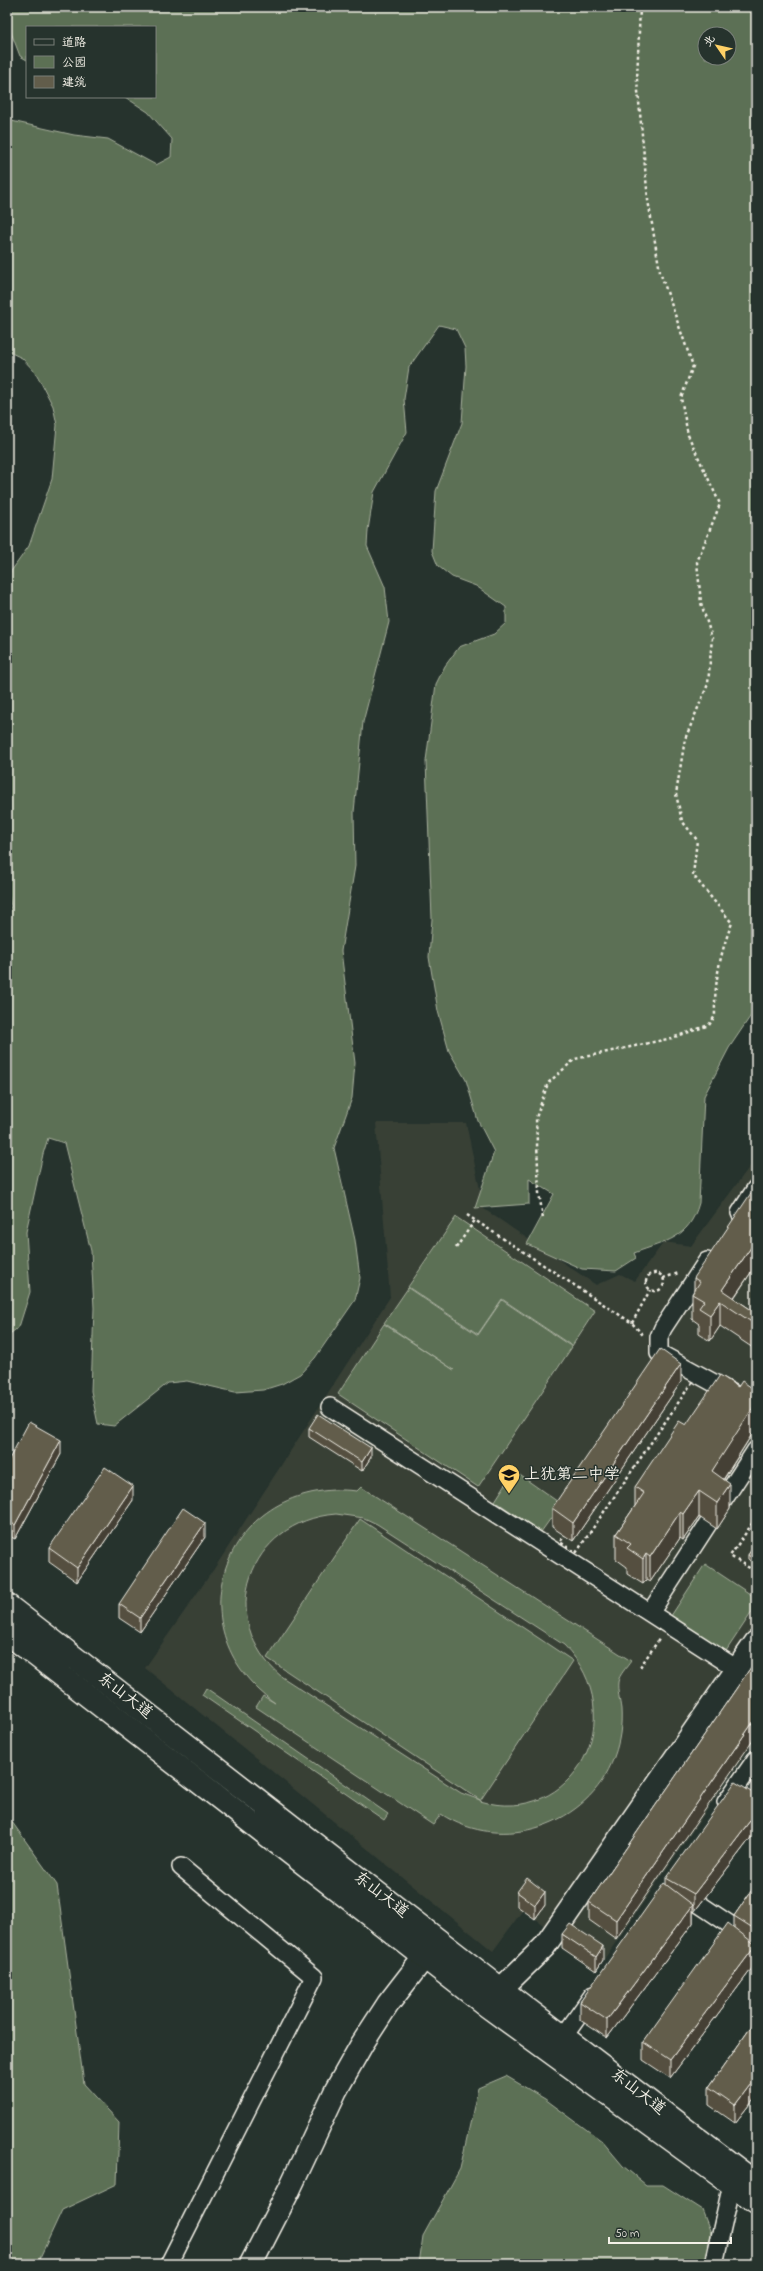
<svg xmlns="http://www.w3.org/2000/svg" width="763" height="2271" font-family="'Indie Flower','LXGW WenKai TC',sans-serif">
  <rect width="100%" height="100%" fill="#26332d"/>
  <filter id="ink" filterUnits="userSpaceOnUse"><feTurbulence type="fractalNoise" baseFrequency=".025" numOctaves="2"/><feDisplacementMap in="SourceGraphic" scale="8" xChannelSelector="R" yChannelSelector="G"/><feConvolveMatrix kernelMatrix="1 2 1 2 8 2 1 2 1" color-interpolation-filters="sRGB"/></filter>
  <g filter="url(#ink)">
    <path fill="#384036" d="M376,1123H466L484,1209L596,1285L620,1274L635,1281L664,1242L691,1246L756,1158V1739L596,1971L562,1948L566,1942L523,1910L493,1951L145,1668L214,1569L390,1297Z"/>
    <path fill="#5c7054" stroke="#a8b09e" fill-rule="evenodd" d="M7,7H756V1008L729,1048L704,1096L699,1203C689,1239 666,1241 634,1253L636,1258L616,1271L582,1269L527,1244L554,1194L529,1179V1204L475,1208L494,1152L478,1121L466,1080L449,1051L438,1011L429,957L432,919L426,761L436,684L445,666L459,647L494,634L506,623V607L476,586L452,577L438,566L432,551L436,491L462,423L466,366L465,348L456,329L439,325L409,367L404,399L407,432L374,492L368,530L367,546L385,587L389,622L363,722L354,812L355,866L341,951L355,1063L352,1098L334,1148L355,1240L360,1278L355,1300L315,1358L300,1374L282,1384L263,1390L235,1392L187,1381L168,1383L114,1426L98,1424L91,1391L94,1308L91,1251L64,1143L48,1138L43,1154L26,1232L30,1292L19,1327L7,1336V916L11,906L7,889V577L29,546L52,479L57,425L53,406L36,373L22,358L7,351V120L74,135L108,139L156,165L171,157L172,139L148,112L125,97H155V27H27V60L20,56L7,22ZM705,34H729V58H705Z
      M456,1217L595,1311L572,1346L502,1299L478,1334L408,1287Z
      M408,1288L478,1335L502,1300L572,1347L478,1487L338,1394L384,1324L454,1370L384,1323Z
      M514,1471L561,1504L541,1532L495,1501Z
      M361,1487L631,1661C627,1667 619,1675 618,1682C617,1690 620,1701 621,1709C622,1725 620,1741 614,1757C589,1826 502,1854 441,1814L433,1825L256,1707L263,1696L275,1703C168,1627 228,1476 357,1491ZM336,1514L364,1518L377,1524L564,1645C634,1716 573,1828 480,1801L573,1661L360,1519L267,1658L480,1800L461,1793L282,1677C214,1620 248,1521 336,1514Z
      M705,1564L756,1598V1606L722,1657L667,1622Z
      M206,1688L388,1814L384,1820L202,1695Z
      M7,1815L57,1885L84,2084L119,2122L117,2184L62,2210L37,2264H7Z
      M506,2076L545,2099L602,2141L623,2166L646,2185H663L702,2210L711,2233L710,2264H419L423,2236L460,2169L478,2088Z"/>
    <g fill="none" stroke-linecap="round" stroke-linejoin="round">
      <g stroke="#f4f1e8" stroke-width="20">
        <path id="street" d="M740,1213L756,1188
          M707,1261L663,1328L659,1337V1353L756,1406
          M330,1407L737,1669
          M650,1613L756,1450
          M726,1802L756,1759
          M681,1892L756,1942
          M564,2036L593,1995
          M169,2264L314,1977L181,1867
          M714,2264L732,2184"/>
      </g>
      <g stroke="#f4f1e8" stroke-width="25">
        <path id="secondary" d="M489,2003L501,1989L544,1947L756,1642
          M251,2264L289,2190L336,2090L362,2044L388,2004L436,1942"/>
      </g>
      <g stroke="#f4f1e8" stroke-width="25">
        <path id="primary" d="M7,1605L501,1989L756,2183
          M7,1633L487,2006L756,2202"/>
      </g>
      <path stroke="#f4f1e8" stroke-width="2.5" stroke-dasharray="3 3" stroke-linecap="butt" d="M467,1215L632,1323L643,1335
        M543,1218L539,1193L536,1118L548,1083L575,1059L672,1038L709,1025L715,1016C714,984 720,953 732,923L693,875L697,840L682,821L676,794L685,739L708,684L712,638L701,603L697,562L720,504L688,435L681,398L693,366L660,272L648,200L637,80L640,7
        M456,1248L475,1220
        M646 1282a9 9 0 1 1 18 0a9 9 0 1 1-18 0Z
        M663,1278L679,1273
        M632,1323L650,1290
        M679,1367L695,1378L576,1553L560,1542Z
        M756,1518L730,1556L756,1572
        M640,1667L660,1638"/>
      <use href="#street" stroke="#26332d" stroke-width="17"/>
      <use href="#secondary" stroke="#26332d" stroke-width="22"/>
      <use href="#primary" stroke="#26332d" stroke-width="22"/>
    </g>
    <path fill="#545040" stroke="#f4f1e8" d="M756,1265L734,1298L756,1313V1377L752,1375L753,1348L720,1326L710,1341L699,1334V1324L692,1319V1294L694,1290V1278Z
      M681,1382L573,1541L552,1527V1508Z
      M738,1387L755,1400L756,1428L724,1479L730,1509L717,1529L699,1517L683,1540L680,1538L650,1582L646,1580L643,1584L627,1574V1567L616,1559V1534L635,1506V1487L686,1425Z
      M309,1428L371,1457L362,1471L309,1437Z
      M61,1454L15,1539L7,1535V1463Z
      M133,1500L77,1582L49,1562V1548Z
      M205,1537L140,1632L119,1618V1604Z
      M756,1543V1564L755,1565L748,1559V1555Z
      M756,1660L616,1939L589,1920V1902Z
      M756,1747V1772L753,1770V1752Z
      M756,1795V1831L694,1912L693,1911V1923L607,2038L580,2020V2002L666,1885V1878Z
      M756,1884V1963L670,2078L643,2060V2042L734,1928V1916Z
      M517,1892L545,1905L535,1919L517,1906Z
      M562,1934L603,1960L596,1971L562,1948Z
      M756,2020V2096L735,2123L709,2105V2087Z"/>
    <path fill="#454134" stroke="#f4f1e8" d="M756,1240V1265L728,1306L722,1290Z
      M720,1301V1326L710,1341V1315Z
      M681,1364V1382L573,1541V1523Z
      M755,1390L756,1428L712,1497V1471L751,1396Z
      M61,1440V1454L15,1539V1525Z
      M371,1448V1457L362,1471V1462Z
      M730,1484V1509L717,1529V1503Z
      M133,1486V1500L77,1582V1568Z
      M699,1491V1517L683,1540V1514Z
      M680,1512V1538L650,1582V1557Z
      M205,1523V1537L140,1632V1618Z
      M646,1554V1580L643,1584V1559Z
      M756,1718V1736L616,1939V1920Z
      M756,1813V1831L694,1912V1894Z
      M545,1892V1905L535,1919V1905Z
      M693,1905V1923L607,2038V2020Z
      M756,1945V1963L670,2078V2060Z
      M603,1946V1960L596,1971V1957Z
      M756,2077V2096L735,2123V2105Z"/>
    <path fill="#625d4b" stroke="#f4f1e8" d="M751,1193L756,1196V1240L722,1290L756,1313V1325L720,1301L710,1315L699,1308L704,1301L692,1294L700,1282L694,1278Z
      M756,1343V1351L752,1349Z
      M660,1349L681,1364L573,1523L552,1508Z
      M720,1375L738,1387L742,1381L755,1390L751,1396L756,1400V1403L712,1471L730,1484L717,1503L699,1491L683,1514L680,1512L650,1557L646,1554L643,1559L627,1548L631,1544L616,1534L644,1493L635,1487L679,1421L686,1425Z
      M318,1414L371,1448L362,1462L309,1428Z
      M29,1422L61,1440L15,1525L7,1521V1463Z
      M105,1467L133,1486L77,1568L49,1548Z
      M183,1508L205,1523L140,1618L119,1604Z
      M756,1543V1559L755,1560L748,1555Z
      M756,1660V1718L616,1920L589,1902Z
      M756,1747V1754L753,1752Z
      M735,1782L756,1795V1813L694,1894L666,1878Z
      M527,1878L545,1892L535,1905L517,1892Z
      M664,1883L693,1905L607,2020L580,2002Z
      M756,1884V1930L734,1916Z
      M728,1923L756,1945L670,2060L643,2042Z
      M570,1924L603,1946L596,1957L562,1934Z
      M756,2020V2077L735,2105L709,2087Z"/>
  </g>
  <defs>
    <g id="school-pin" transform="scale(1.15)"><path d="M0 17L-7.5 6A9.5 9.5 0 1 1 7.5 6Z" fill="#ffd166" stroke="#26332d"/><path d="M0-5L7-2L0 1L-7-2ZM-4 1L0 2.5L4 1V4Q0 6-4 4Z" fill="#111"/></g>
  </defs>
  <g fill-rule="evenodd">
    <use href="#school-pin" x="509" y="1475"/>
  </g>
  <g text-anchor="middle" dominant-baseline="central" stroke-width="3" stroke-linejoin="round" paint-order="stroke">
    <g font-size="16" fill="#f4f1e8" stroke="#26332d" text-anchor="start">
      <text x="524" y="1475">上犹第二中学</text>
    </g>
    <g font-size="16" fill="#f4f1e8" stroke="#26332d">
      <text transform="translate(125 1696) rotate(38)">东山大道</text>
      <text transform="translate(381 1895) rotate(38)">东山大道</text>
      <text transform="translate(638 2092) rotate(38)">东山大道</text>
    </g>
  </g>
  <rect width="763" height="2271" fill="none" stroke="#26332d" stroke-width="24"/>
  <rect x="12" y="12" width="739" height="2247" fill="none" stroke="#f4f1e8" stroke-width="1.5" filter="url(#ink)"/>
  <rect x="26" y="26" width="130" height="72" fill="#26332d" stroke="#787f78"/>
  <rect x="34" y="39" width="20" height="6" fill="#26332d" stroke="#787f78"/>
  <text x="62" y="46" font-size="12" fill="#f4f1e8">道路</text>
  <rect x="34" y="56" width="20" height="12" fill="#5c7054" stroke="#787f78"/>
  <text x="62" y="66" font-size="12" fill="#f4f1e8">公园</text>
  <rect x="34" y="76" width="20" height="12" fill="#625d4b" stroke="#787f78"/>
  <text x="62" y="86" font-size="12" fill="#f4f1e8">建筑</text>
  <g transform="translate(717 46) rotate(304)"><circle r="19" fill="#26332d" stroke="#787f78"/>
  <path d="M0-3L7 15L0 10L-7 15Z" fill="#ffd166"/>
  <text y="-6" font-size="11" font-weight="bold" text-anchor="middle" fill="#f4f1e8">北</text>
  </g>
  <path d="M609 2237v6h122v-6" fill="none" stroke="#f4f1e8" stroke-width="2"/>
  <text x="615" y="2237" font-size="12" fill="#f4f1e8" stroke="#26332d" stroke-width="3" paint-order="stroke">50 m</text>
</svg>
